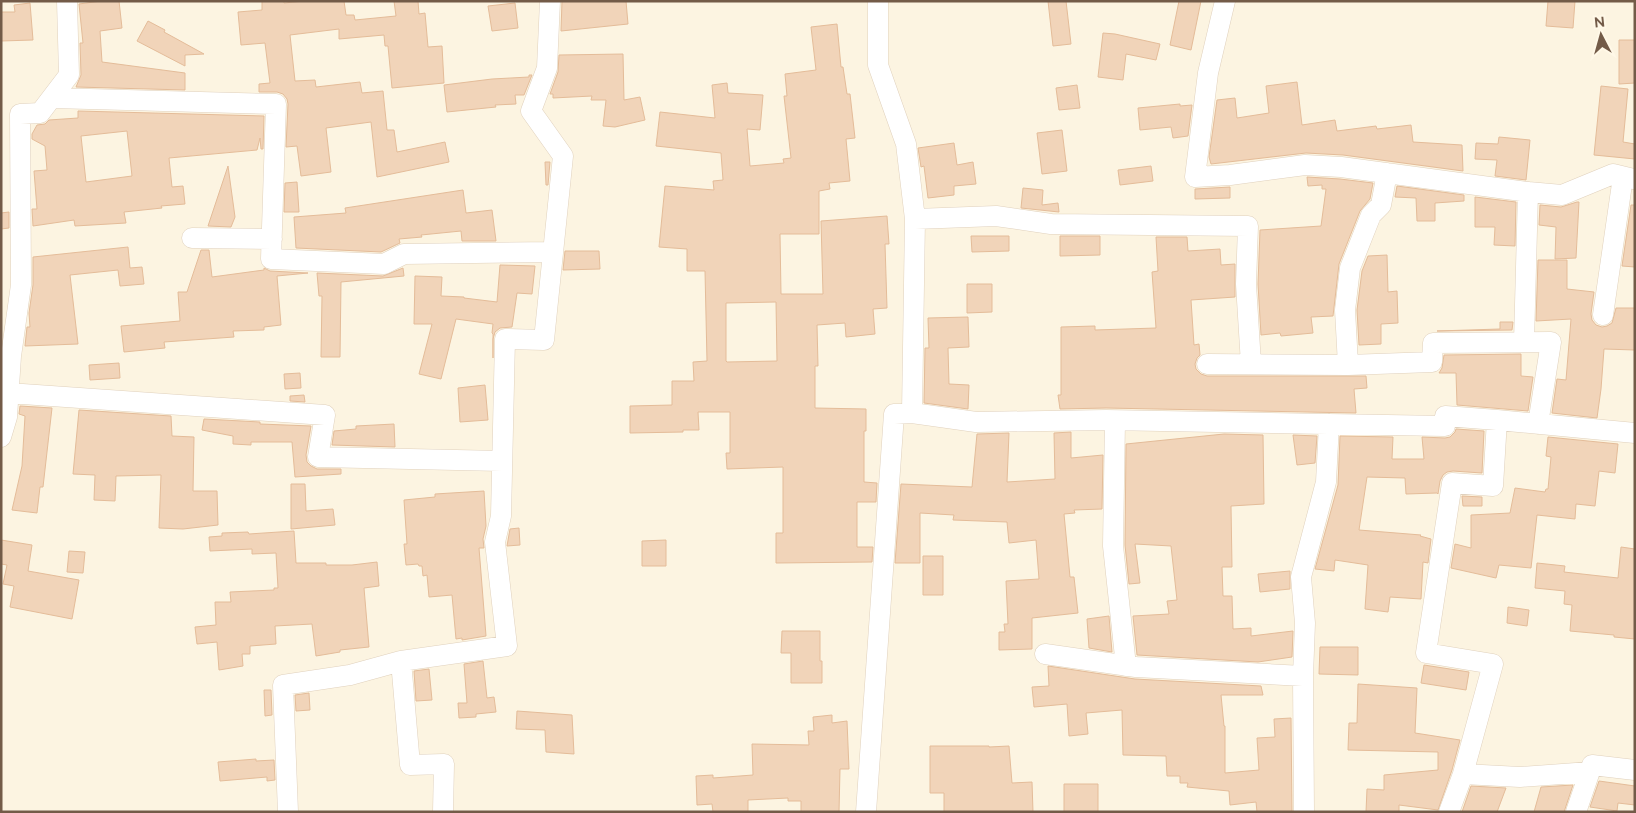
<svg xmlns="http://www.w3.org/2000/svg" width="1636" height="813" font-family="Raleway,sans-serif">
  <rect width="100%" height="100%" fill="#fcf4e1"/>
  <path fill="#f1d4b9" stroke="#e4bc99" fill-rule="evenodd" d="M101,1H119L122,28L100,31L102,62L185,73V90L76,87L81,75L80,43H83L79,4Z
    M262,1H284V3L304,1H344L346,15H354L355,20L396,16L394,1H418L419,14L425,13L428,47L442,46L444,83L392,88L388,46H385L384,35L339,39V29L290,35L295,81L315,80L316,87L360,82L362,93L383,91L387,130H394L397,152L445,142L449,162L377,177L371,122L326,128L331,172L301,176L297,146L286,147L288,104L287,99L283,94L277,92H259V84L270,83L265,43L241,45L238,12L262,10Z
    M562,1H626L628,24L561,31Z
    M1048,1H1066L1071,44L1053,46Z
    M1179,1H1201L1191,50L1170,45Z
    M1548,1H1575L1573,28L1546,26Z
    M30,3L33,40L1,41V12H15L14,5Z
    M515,3L518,28L492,31L488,6Z
    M148,21L165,30L164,32L204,54L185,55V66L137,41Z
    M837,24L841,67H843L847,94H850L855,138L846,139L850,181L829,183L830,189L819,191V234H780L781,294H823L821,221L887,216L889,244H885L887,308L873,309L875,334L846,337L845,323L817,325L818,366H815V408L866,409V431H864V482L877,483L876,502H857V547H873L872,562L776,563V533H783V467L727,469L726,453H730V412H698L699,430H683V432L630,433V406L672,405V381H694L693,362L707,361L705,271H687V249L659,247L665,186L714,190L713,181L723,180L721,153L656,146L660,112L715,118L712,85L727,83L728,93L763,95L760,130L747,129L750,166L784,163L783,159L791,158L784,96H787L785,74L816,70L811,27ZM776,302L777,361L727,362L726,361V303Z
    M1103,33L1115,34L1160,44L1156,60L1126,54L1123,80L1098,77Z
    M1619,40H1635V83L1619,84Z
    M623,54L624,100L640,97L645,120L615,127L603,126L606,100H591L592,96L553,98V94H550L558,72L559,55Z
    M529,75H532L524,95H515L516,104L495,105L496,107L447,112L444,85L492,79L529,77Z
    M1297,82L1302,125L1335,120L1337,131L1376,126L1377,129L1411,125L1413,142L1462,145L1463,171L1343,155L1306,153L1211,164L1209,157L1217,100L1235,98L1237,118L1269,113L1266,86Z
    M1077,85L1080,108L1059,110L1056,88Z
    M1601,86L1628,89L1623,142L1635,144V159L1594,155Z
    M1180,104V106L1192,105L1188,136L1173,138L1171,127L1140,130L1138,108Z
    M78,111L264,116L263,149H261L260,138L257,150L169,158L172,187L183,186L185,204L161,206L162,208L124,212L126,223L75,226L74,220L33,226L32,209H37L34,171L47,170L45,146L32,139V134L37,125L45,124L49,120L78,118ZM127,131L132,176L86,182L81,136Z
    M1062,130L1067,171L1042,174L1037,133Z
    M1499,137L1530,140L1526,180L1495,176L1497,160L1475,159L1476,143L1498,144Z
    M954,143L957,165L973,162L976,184L954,186V195L928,198L924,166L921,167L918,148Z
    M545,162H550L548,185H546Z
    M228,166L235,217L231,227L208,226Z
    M1151,166L1153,181L1120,185L1118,170Z
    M1307,177L1340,179L1373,183L1370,199L1360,211L1339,264L1333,316L1311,317L1313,333L1281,336L1280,333L1261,335L1258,284L1260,230L1321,226L1326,189H1322V185L1308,186Z
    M297,182L299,212H284L285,183Z
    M1397,186L1464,195V201L1435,203V221H1417L1416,198L1395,197Z
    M1230,187V198L1195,199V189Z
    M1023,188L1043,190L1042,205L1058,203L1059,212L1021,208Z
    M463,190L466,213L492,210L496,241H462L461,231L421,235L422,237L399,239L400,243L381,252L296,248L294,217L346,213L345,208Z
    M1475,197L1516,202L1515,246L1494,245L1495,227H1475Z
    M1577,202H1579L1576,258L1555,259L1556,227L1539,225L1540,205L1561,207Z
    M1631,205H1635V267L1622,266Z
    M9,212V228L1,229V213Z
    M971,236H1009V251L972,252Z
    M1060,236H1100V255L1060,256Z
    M1156,237H1187L1188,251L1220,249L1221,265L1235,264V297L1191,300L1194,345L1199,344L1200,355L1197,358L1195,364L1196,369L1201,374L1207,376H1366L1367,388L1354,389L1356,413L1106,408L1060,409L1058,395H1061V327L1095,326V330L1156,328L1152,272L1158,271Z
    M128,247L130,268L142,267L144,284L120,286L118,270L70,275L78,344L25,346L27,327H30L29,313L33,285V257Z
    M201,250H209L212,277L264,270V268L270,271L308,273L277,276L281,325L264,327V330L233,331L234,337L164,342L165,348L124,352L121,326L180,321L178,292H187Z
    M565,251H599L600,269L563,270Z
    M1387,255L1388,292L1397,291L1398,323L1381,324V344L1359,345L1357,310L1362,271L1368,256Z
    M1538,260H1567V289L1594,292L1591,314L1592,320L1596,325L1602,327L1607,326L1612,323L1616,308H1635V350L1604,349L1601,389L1597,418L1552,413L1557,379L1566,380L1571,319L1536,321Z
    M500,265L535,266L532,294L517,293L512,327L500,328L495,332L493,339V358V334L492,333L493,324L456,319L441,379L419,374L432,324H414L415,276L442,277L441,296L464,297V298L497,302Z
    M403,268L404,276L341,282L340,357H321L322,296H319L317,273L383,276Z
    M967,284H992V312L967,313Z
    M968,317L969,347L948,348L949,384L969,385L968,409L924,403L925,348H929L928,318Z
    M1500,322H1513L1512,330L1437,331L1500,329Z
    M1521,354V376L1533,377L1528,411L1457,405L1456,373H1439L1442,368L1444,355Z
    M119,363L120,378L90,380L89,365Z
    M300,373L301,388L285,389L284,374Z
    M485,385L488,420L460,422L458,388Z
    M304,395L305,402L290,401V396Z
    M20,406L52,408L43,487H40L37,513L12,510L22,466L25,416L19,414Z
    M79,410L171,416L172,436L194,437L193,491H217L218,525L183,529L159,528L161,475L116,476L115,501L94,500L95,475L73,474Z
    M204,419L260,422V424L311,426L306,455L307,462L311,466L317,469H341V474L295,477L292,442H251V445L233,444V436L202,430Z
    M394,424L395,447L332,445L334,431L356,429V426Z
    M1456,429L1484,431L1482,473L1453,471L1447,472L1443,475L1440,481L1438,494L1437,493L1406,494L1405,478L1367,477L1359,530L1421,535L1420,536L1431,539L1428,563L1423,562L1421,599L1390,597L1388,612L1365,609L1368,565L1335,560L1334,571L1315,569L1338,485L1340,436L1393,437L1392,459H1424L1422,437L1445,438L1450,437L1455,432Z
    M1071,432V458L1103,455L1102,509L1074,510L1075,513L1064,514L1070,577H1074L1078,613L1032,618V649L999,650V632H1005L1004,624H1008L1006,581L1039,579L1036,540L1009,543L1007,522L953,520L954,515L920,513V563H895L901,484L972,487L977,434L1009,433L1007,482L1055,479L1054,433Z
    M1224,434L1263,435L1264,504L1231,506L1232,567H1222L1223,596H1232L1233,629L1251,628V636L1293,631L1292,657L1258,662L1137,655L1133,616L1169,614L1167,601L1177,600L1171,546L1135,544L1140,583L1129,584L1125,545L1126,444Z
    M1293,435L1317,436L1315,463L1297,465Z
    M1548,437L1618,444L1615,473L1599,471L1595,506L1576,504L1575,519L1537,515L1531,568L1499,565L1496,578L1451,568L1455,544L1471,548V515L1510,513L1515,488L1545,492L1546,489H1548L1551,457L1546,456Z
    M291,484H305L306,511L333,509L335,525L291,529Z
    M484,491L486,526L483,539L484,548H479L486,636L462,640V638L456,639L452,595L429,597L427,575L423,576L422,566H419L418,564L406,565L404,544H407L404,500L435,497V494Z
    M1462,496L1482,497V506H1463Z
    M519,528L520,545L507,546L510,529Z
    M294,531L296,563H326V565H352L377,562L379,586L364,588L369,647L340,650V652L316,656L312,624L275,626L276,644L250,646V654H242L243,666L219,670L217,642L197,644L195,627L216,625L215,602H231L230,592L274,590V588H278L276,553L252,554V549L210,551L209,537L222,536V533L248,532L249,534Z
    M1,540L32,545L28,571L79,580L72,619L10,607L14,586L3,584L7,565L1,564Z
    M666,540V566H642V541Z
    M1621,547L1635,549V639L1614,637V635L1570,631L1572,605L1564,604L1565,591L1535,588L1537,563L1565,566L1564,572L1618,578Z
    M69,551L85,552L83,573L67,572Z
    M923,556H943V595H923Z
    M1290,571V589L1260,592L1258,574Z
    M1508,607L1529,610L1527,626L1507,623Z
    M1109,616L1112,652L1089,648L1087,619Z
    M782,631H820V661H822V683H791V653H781Z
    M1320,647H1358V675L1319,674Z
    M483,661L487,698L494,697L496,712L476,714V717L459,718L458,703H467L464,664Z
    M1424,665L1469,672L1466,690L1421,683Z
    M1048,666L1135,679L1261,686L1263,695H1221L1224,726H1225V773L1259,770L1257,738L1275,737L1274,719L1291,718L1292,812H1257L1256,802L1230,805L1229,791L1187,787L1188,783H1180V776H1167L1166,756L1123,755L1122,710L1086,713L1088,734L1069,736L1067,704L1034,707L1032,687L1049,686Z
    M429,669L432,700L416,701L414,671Z
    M1358,684L1417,688L1415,733L1460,740L1452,770L1438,810L1399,805V812H1366L1367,789L1384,790V775L1438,770V752L1348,750L1349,723H1357Z
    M264,690H271L272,715L265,716Z
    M309,693L310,710L296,711L295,695Z
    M517,711L572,715L574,754L546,752L545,730L516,729Z
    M832,715V723L847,721L849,769H840L839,812H801V801H788V798L748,800V812H713L712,804L697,805L696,776L713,775V778L753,775L752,744L809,745L808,731H814L813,717Z
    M930,746H989V747L1009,746L1012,783L1032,782L1033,812H944V793H930Z
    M256,759V761L274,760L275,780L267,781V777L220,781L218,762Z
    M1599,781L1635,786V805L1618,803L1617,811L1590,807Z
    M1064,784H1098V812H1064Z
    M1573,785L1564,812H1534L1541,787Z
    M1471,786L1506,788L1497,812H1462Z"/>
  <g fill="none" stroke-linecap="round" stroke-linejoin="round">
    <g stroke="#e0d1bd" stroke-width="21">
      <path id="minor" d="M1225,1L1208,73L1195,177L1230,175L1305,165L1341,167L1528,192L1524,342
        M52,98L276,104L271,259L384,264L404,254L553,252
        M1528,192L1562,195L1613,174L1634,179
        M915,219L996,216L1051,224L1248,226L1246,284L1251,364
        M192,238L272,239
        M1603,315L1623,177
        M1207,364L1348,365L1432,362L1433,343L1551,342L1538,424
        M1348,365L1345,310L1350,268L1371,215L1381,205L1387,173
        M8,393L325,415L318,457L502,461
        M912,413L976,422L1106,420L1445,426V416L1497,420L1493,486L1452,483L1426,653L1493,664L1463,774L1449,812
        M1497,420L1635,433
        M1115,421L1113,546L1126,666
        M1,437L7,417L11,356L21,285L20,114L40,113L69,75L67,1
        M1045,654L1136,667L1303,676L1304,812
        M1303,676L1305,623L1301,577L1326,482L1329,424
        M1463,774L1520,777L1590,772
        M288,812L283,685L350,675L401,661
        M443,812L444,764L410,765L401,661L507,646L495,542L501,516L505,339L544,340L563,156L531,111L547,68L550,1
        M866,812L894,414L912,413L915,219L906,144L878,65V1
        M1576,812L1592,765L1635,770"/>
    </g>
    <use href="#minor" stroke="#fff" stroke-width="20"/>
  </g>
  <rect width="1636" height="813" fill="none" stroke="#735b48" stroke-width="5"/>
  <g transform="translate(1601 35) rotate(354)" stroke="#fff8e7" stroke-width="4" paint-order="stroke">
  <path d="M0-4L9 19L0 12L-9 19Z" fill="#735b48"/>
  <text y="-8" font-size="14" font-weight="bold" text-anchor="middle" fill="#735b48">N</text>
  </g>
</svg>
